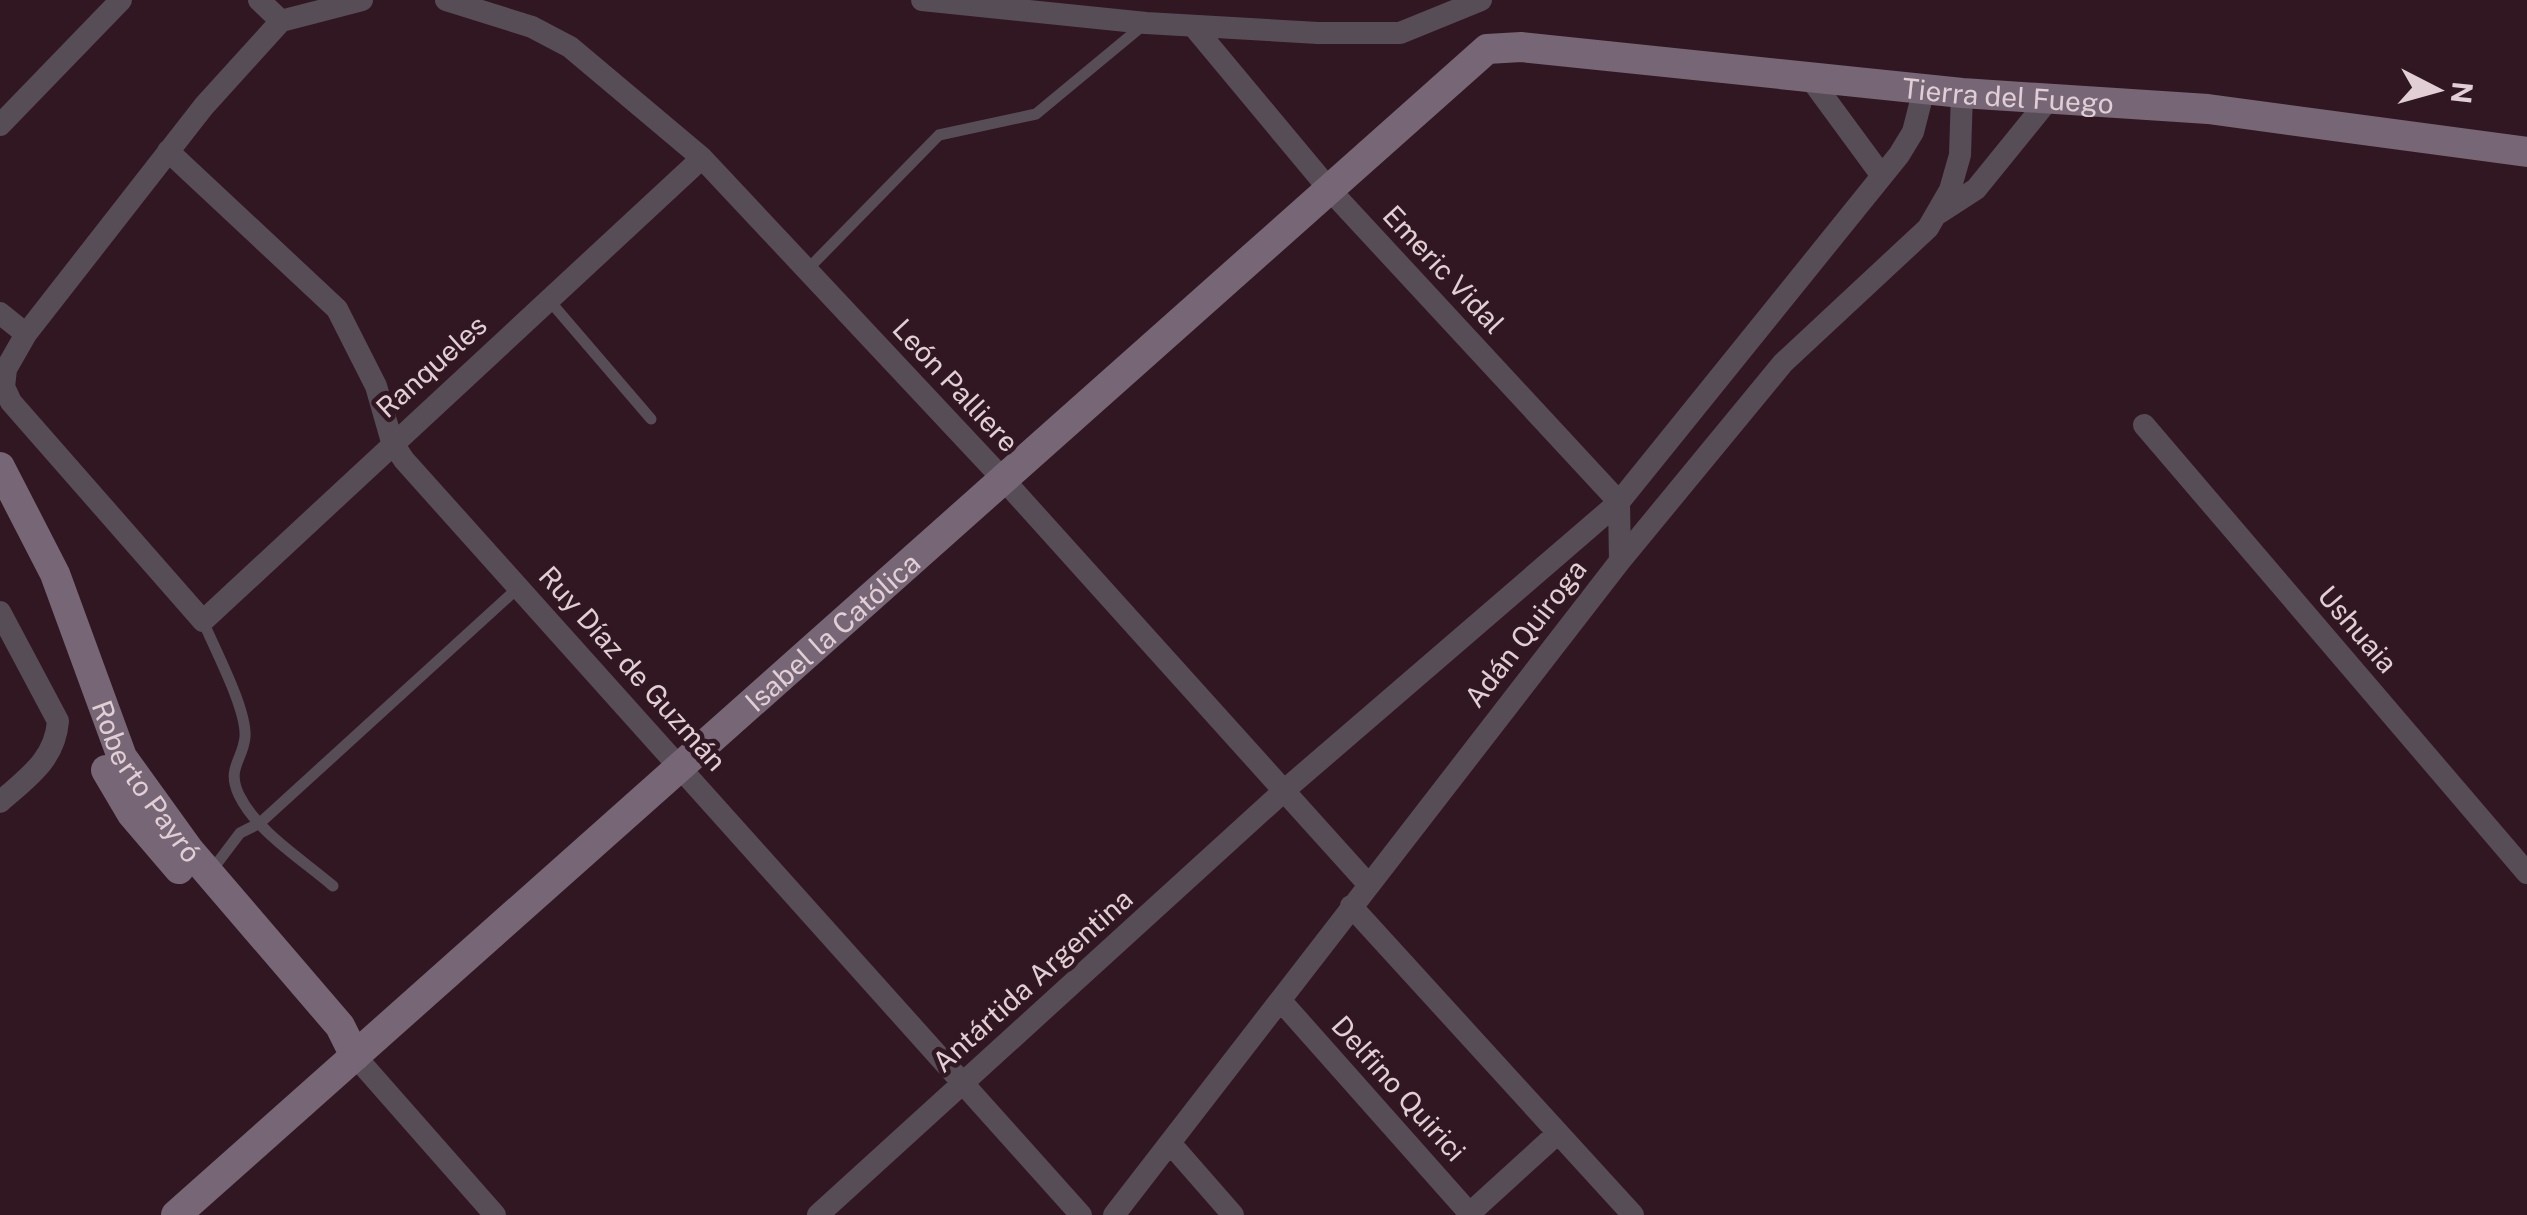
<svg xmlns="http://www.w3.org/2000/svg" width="2527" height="1215" font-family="'Public Sans',sans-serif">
  <rect width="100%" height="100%" fill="#311721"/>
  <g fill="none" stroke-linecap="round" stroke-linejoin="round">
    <path stroke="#574d57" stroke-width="11" d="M807,270L939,135L1036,114L1141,27
      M548,299L651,419
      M203,621C214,648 247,709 245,737C243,760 226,768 239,795C257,832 303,860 333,886
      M212,870L240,833L260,823L520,586"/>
    <path stroke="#574d57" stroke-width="22" d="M259,0L281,21
      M362,0L281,21L204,106L26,334L6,369L4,387L11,402L203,621L702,158
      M446,0L532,27L570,47L702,158L1003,479L1368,884
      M922,0L1146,23L1318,33H1400L1481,0
      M1194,27L1329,189L1619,502L1620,561
      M1810,78L1882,176
      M0,125L121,0
      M168,151L337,309L376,386L392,442L404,460L1081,1215
      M1939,213L1976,189L2049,99
      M0,313L26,334
      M2144,425L2527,873
      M0,612L58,721C55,760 27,778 0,802
      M1351,906L1633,1215
      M1281,1001L1471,1215
      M355,1056L495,1215
      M1170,1143L1233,1215
      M818,1215L1286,789L1619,502L1899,155L1913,132L1924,89
      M1114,1215L1620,561L1783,363L1928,228L1950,190L1960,155L1962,93
      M1468,1215L1558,1133"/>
    <g stroke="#766676" stroke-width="30">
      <path id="s1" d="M0,467L55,574L122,757L189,850L340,1026L355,1056"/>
      <path d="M106,770L132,814L179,869"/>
      <path id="s2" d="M176,1215L1487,49L1521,47L1962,93L2208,109L2527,152"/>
    </g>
  </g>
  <g text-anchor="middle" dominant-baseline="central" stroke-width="9" stroke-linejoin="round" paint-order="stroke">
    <g font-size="28" fill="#e2cfd5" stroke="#311721">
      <text stroke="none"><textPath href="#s2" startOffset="2278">Tierra del Fuego</textPath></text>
      <text transform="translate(1444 269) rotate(47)">Emeric Vidal</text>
      <text transform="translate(431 366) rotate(-42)">Ranqueles</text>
      <text transform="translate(956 385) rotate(47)">León Palliere</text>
      <text transform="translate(2358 629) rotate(49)">Ushuaia</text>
      <text stroke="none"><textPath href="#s2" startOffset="878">Isabel la Católica</textPath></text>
      <text transform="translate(1525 633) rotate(-52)">Adán Quiroga</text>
      <text transform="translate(633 668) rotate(48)">Ruy Díaz de Guzmán</text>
      <text stroke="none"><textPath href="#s1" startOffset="348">Roberto Payró</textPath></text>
      <text transform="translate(1032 980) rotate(-42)">Antártida Argentina</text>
      <text transform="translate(1399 1088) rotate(48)">Delfino Quirici</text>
    </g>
  </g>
  <g transform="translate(2437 90) rotate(96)" stroke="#311721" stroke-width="8" paint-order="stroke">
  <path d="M0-8L18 38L0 25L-18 38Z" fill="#e2cfd5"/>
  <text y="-15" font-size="28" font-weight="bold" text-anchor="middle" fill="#e2cfd5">N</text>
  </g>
</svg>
